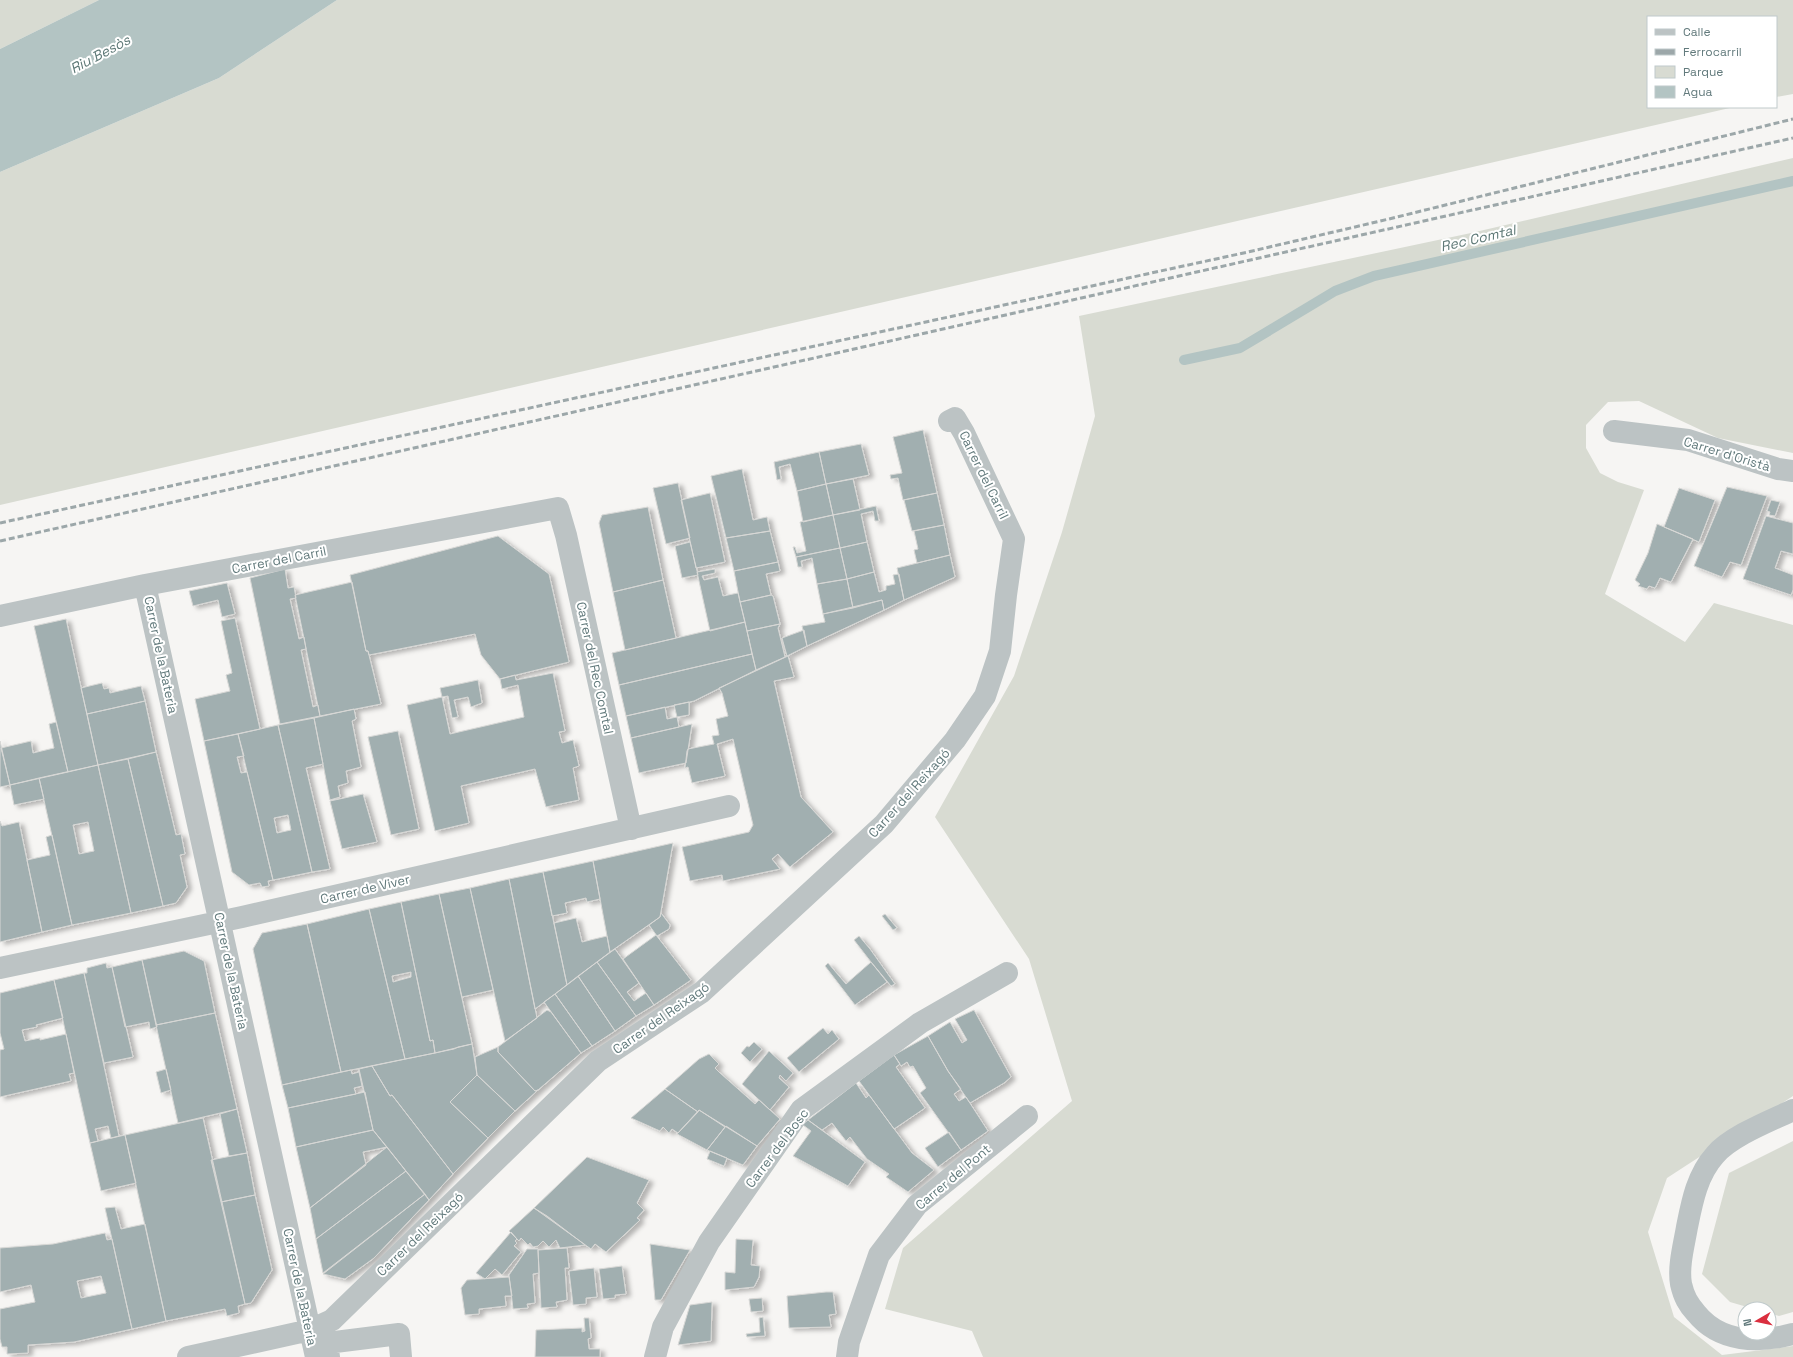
<svg xmlns="http://www.w3.org/2000/svg" width="1793" height="1357" font-family="'Space Grotesk',sans-serif">
  <defs>
    <filter id="shadow"><feDropShadow dx="4.5" dy="2.5" stdDeviation="2" flood-color="#0004"/></filter>
  </defs>
  <rect width="100%" height="100%" fill="#f6f5f3"/>
  <path fill="#d8dbd2" d="M0,0H99L0,49Z
    M337,0H1793V94L1776,97V17H1648V107H1734L0,505V172L219,78Z
    M1793,158V453L1718,438L1639,401L1608,402L1586,425V448L1600,473L1618,482L1644,490L1605,594L1685,642L1714,603L1793,625V1096L1667,1178L1648,1232L1674,1317L1722,1355L1793,1346V1357H983L972,1331L885,1309L903,1248L1072,1101L1029,959L935,817L1014,676L1062,532L1095,416L1079,316L1471,233Z
    M1793,1141V1312L1779,1316L1769,1313V1309H1754L1730,1302L1702,1274L1729,1173Z"/>
  <path fill="#b3c4c3" d="M99,0H337L219,78L0,172V49Z"/>
  <g fill="none" stroke-linecap="round" stroke-linejoin="round">
    <path stroke="#b3c4c3" stroke-width="10" d="M1184,360L1240,348L1335,291L1374,276L1793,181"/>
  </g>
  <path fill="#a1afb0" stroke="#d7d7d5" fill-rule="evenodd" filter="url(#shadow)" d="M923,430L937,493L903,500L898,478L891,479L890,475L902,473L893,437Z
    M861,444L869,475L826,484L819,452Z
    M819,452L826,484L797,491L790,464L779,467L781,479L777,480L774,462Z
    M742,469L753,520L767,517L770,531L726,538L711,476Z
    M853,479L860,510L833,515L826,484Z
    M678,483L690,538L666,544L653,488Z
    M826,484L833,515L803,522L797,491Z
    M1727,487L1767,496L1741,565L1730,562L1722,577L1694,566Z
    M1679,488L1715,500L1699,542L1664,527Z
    M710,493L725,562L696,568L681,500Z
    M937,493L944,525L912,531L904,500Z
    M1771,500L1780,502L1775,516L1769,515L1770,512L1767,511Z
    M876,506L879,521H875L873,511L861,514L867,542L840,548L833,515Z
    M648,507L663,580L613,592L599,523L602,515Z
    M833,515L840,548L796,557L793,547H795L797,553L806,551L800,522Z
    M1766,516L1793,523V554L1781,551L1775,568L1793,575V590L1791,595L1743,579Z
    M1657,524L1693,539L1671,582L1660,578L1655,588L1649,586L1647,589L1638,586L1640,584L1635,580L1648,553Z
    M944,525L950,555L917,563L914,550L918,549L914,531Z
    M770,531L778,562L734,571L726,538Z
    M498,536L549,574L569,662L500,679L481,655L475,634L369,655L368,651H366L350,575Z
    M690,542L698,575L682,578L675,546Z
    M867,542L874,572L847,579L840,548Z
    M840,548L847,579L817,584L812,558L801,561L802,567H798L796,557Z
    M950,555L955,577L904,600L897,568Z
    M778,562L780,571L766,574L771,595L740,602L734,571Z
    M285,569L288,588L294,587L296,598L290,599L299,639L304,637L306,649L301,650L313,707L318,705L320,716L280,724L250,578Z
    M715,569V573L702,576L704,580L718,577L723,596L738,593L745,622L710,631L697,572Z
    M874,572L879,592L886,590V586L895,584L893,575L899,574L904,600L884,610L882,600L853,608L847,579Z
    M847,579L853,608L823,614L817,584Z
    M663,580L676,638L625,650L613,592Z
    M352,582L366,651H368L381,704L320,716L295,595Z
    M227,583L235,614L222,617L218,600L193,606L189,591Z
    M771,595L773,596L780,624L747,631L740,602Z
    M882,600L884,610L807,646L802,626L825,622L823,614Z
    M235,618L260,729L204,741L195,699L230,691L226,675L232,673L221,621Z
    M66,619L98,765L68,772L34,626Z
    M745,622L752,654L619,685L612,653Z
    M780,624L778,628L785,657L756,670L747,631Z
    M804,630L807,646L787,656L782,638Z
    M752,654L756,670L694,701L626,716L619,685Z
    M788,656L794,677L774,681L801,797L833,832L790,867L778,854L772,859L780,869L723,881L722,875L690,881L682,847L749,832L753,825L733,739L717,744L725,776L692,783L688,767L685,768L687,751L688,749L714,744L712,736L719,735L716,719L728,716L722,693L719,688Z
    M553,673L565,731L559,732L562,743L573,740L579,766L573,768L579,800L546,807L535,769L461,786L469,823L435,831L407,705L442,697L450,734L524,717L518,685L502,689L500,679L515,675L516,680Z
    M478,680L482,703L471,707L468,697L454,700L458,717L452,718L448,696L442,697L440,688Z
    M102,683L104,689L109,688L110,693L141,686L145,701L87,714L81,688Z
    M145,701L156,752L98,765L87,714Z
    M689,702V715L677,717L674,705Z
    M665,707L667,719L677,717L679,727L631,738L626,716Z
    M354,709L356,719L352,721L361,767L346,771L348,783L338,786L340,797L330,800L314,718Z
    M314,718L323,764L306,768L330,869L312,872L278,725Z
    M56,722L68,772L10,785L1,748L31,741L33,753L54,748L49,724Z
    M692,724L686,763L639,773L631,738Z
    M278,725L312,872L273,880L238,734ZM288,815L291,830L277,833L274,818Z
    M398,731L419,829L391,835L368,737Z
    M238,734L244,756L237,757L241,773L247,772L273,880L268,881L269,886L262,887L260,883L249,885L232,872L204,741Z
    M0,741L10,785L0,787Z
    M156,752L176,835L181,834L185,854L180,855L187,887L176,903L163,906L128,759Z
    M128,759L163,906L131,913L98,765Z
    M98,765L131,913L72,925L39,778ZM88,822L94,851L79,854L73,825Z
    M39,778L44,799L14,805L10,785Z
    M363,794L377,842L342,849L330,801Z
    M0,821L2,826L19,822L42,932L0,942Z
    M52,835L72,925L42,932L27,860L50,855L46,837Z
    M673,843L660,917L610,952L593,861Z
    M593,861L600,899L587,902L586,898L565,903L567,913L552,916L543,872Z
    M543,872L567,985L535,1009L509,879Z
    M509,879L537,1018L505,1041L470,888Z
    M470,888L493,990L462,997L439,894Z
    M439,894L472,1044L435,1053L433,1040L430,1041L401,902Z
    M401,902L430,1041L433,1040L435,1053L405,1059L369,909ZM411,972V977L393,982L392,976Z
    M369,909L405,1059L341,1072L307,924Z
    M661,913L670,925L669,929L657,936L649,925L660,917Z
    M885,914L897,928L893,930L882,916Z
    M576,918L582,942L607,936L610,952L567,985L554,923Z
    M307,924L341,1072L282,1085L253,949L262,933Z
    M656,935L691,980L654,1005L623,959Z
    M859,936L870,949L895,984L891,986L871,962L854,940Z
    M615,949L639,983L627,992L634,1001L646,993L654,1005L636,1016L597,962Z
    M184,951L204,961L215,1013L156,1025L142,960Z
    M142,960L157,1027L150,1029L149,1022L125,1027L112,967Z
    M597,962L636,1016L615,1031L578,976Z
    M871,962L887,982L855,1005L825,966L828,963L846,984Z
    M106,963L107,968L112,967L133,1057L104,1063L84,973H87V968Z
    M84,973L119,1136L111,1138L108,1126L95,1129L98,1141L90,1143L54,980Z
    M578,976L615,1031L592,1046L555,994Z
    M54,980L63,1018L36,1025L37,1027L22,1030L25,1041L40,1038V1040L66,1034L74,1073L69,1074L71,1081L0,1097V1050L4,1049L0,1033V993Z
    M555,994L592,1046L581,1053L544,1002Z
    M547,1010L551,1012L581,1053L538,1090L535,1091L498,1052V1047Z
    M974,1010L1011,1077L1004,1083L970,1103L948,1071L928,1036L950,1022L962,1043L967,1040L955,1019Z
    M215,1013L237,1109L178,1123L156,1025Z
    M823,1028L828,1034L832,1030L839,1039L799,1072L787,1058Z
    M928,1036L948,1071L961,1089L954,1094L959,1101L966,1097L988,1131L961,1150L920,1093L926,1088L913,1066L910,1067L907,1062L901,1066L894,1055Z
    M754,1042L762,1049L750,1062L741,1053L747,1046L749,1047Z
    M472,1044L477,1075L450,1102L488,1138L453,1174L392,1095L390,1096L372,1066L454,1049L458,1047Z
    M498,1047V1052L535,1091L538,1090L515,1111L477,1075L475,1057Z
    M769,1051L793,1073L786,1081L780,1075L779,1078L789,1087L770,1110L742,1084Z
    M709,1054L719,1064L715,1068L720,1073L755,1104L759,1100L780,1119L757,1146L699,1110L698,1112L665,1089L699,1059Z
    M894,1055L900,1064L896,1067L925,1108L894,1129L859,1081Z
    M372,1066L390,1096L392,1095L453,1174L429,1200L373,1130L359,1069Z
    M166,1069L171,1090L161,1093L156,1072Z
    M351,1070L352,1074L359,1072L362,1086L354,1088L356,1094L288,1108L282,1085Z
    M477,1075L515,1111L488,1138L450,1102Z
    M856,1083L866,1098L869,1095L912,1153L934,1170L908,1192L886,1177L889,1174L867,1159L850,1137L846,1141L832,1123L822,1130L808,1120Z
    M665,1089L698,1112L678,1133L672,1129L669,1133L663,1127L660,1131L631,1118Z
    M365,1092L373,1130L296,1147L288,1108Z
    M237,1109L247,1153L229,1156L220,1114Z
    M699,1110L725,1127L707,1150L677,1134Z
    M203,1118L245,1304L238,1306L239,1313L227,1316L225,1309L166,1321L125,1135Z
    M808,1120L865,1162L848,1186L793,1156L811,1131L803,1125Z
    M726,1126L757,1146L743,1165L707,1150Z
    M373,1130L387,1147L363,1152L366,1165L310,1208L296,1147Z
    M949,1132L961,1150L938,1167L925,1148Z
    M125,1135L136,1183L101,1191L90,1143Z
    M387,1147L406,1171L316,1239L310,1208Z
    M710,1151L727,1158L724,1166L707,1159Z
    M247,1153L255,1195L221,1202L211,1160Z
    M587,1157L649,1180L637,1203L644,1210L637,1218L640,1220L606,1252L595,1244L591,1249L534,1208Z
    M406,1171L425,1194L323,1273L316,1239Z
    M425,1194L429,1200L374,1258L345,1279L323,1274Z
    M255,1195L272,1270L251,1303L245,1304L221,1202Z
    M115,1207L121,1229L145,1224L166,1321L132,1329L105,1208Z
    M534,1208L547,1216L585,1245L560,1248L556,1240L549,1247L543,1241L538,1246L533,1247L530,1243L528,1245L521,1238L519,1241L509,1231Z
    M511,1232L517,1239L515,1241L517,1243L514,1246L521,1252L502,1275L495,1269L485,1279L476,1273Z
    M105,1233L107,1240L112,1239L132,1329L74,1342L28,1345V1353L7,1354V1347H2L0,1339V1309L35,1302L31,1285L0,1292V1248L53,1244ZM101,1276L106,1293L81,1298L77,1281Z
    M736,1239L753,1240L751,1265L760,1266L759,1277L754,1287L725,1290V1272L735,1273Z
    M650,1244L690,1250L661,1300H655Z
    M567,1248L569,1268H565L567,1300L556,1302L557,1307L541,1308L538,1250Z
    M527,1249H538V1250L539,1273L533,1274L535,1303L527,1304L528,1308L513,1309L509,1275Z
    M622,1266L626,1294L615,1295V1298L603,1299L599,1269Z
    M594,1268L597,1297L586,1298V1304L573,1305L569,1271Z
    M509,1277L512,1296H505L506,1306L479,1309V1314L465,1315L461,1288L467,1280Z
    M826,1292H833L836,1314L829,1315L831,1327L789,1328L787,1296Z
    M762,1298L763,1311L751,1312L749,1299Z
    M712,1302L711,1341L678,1345L690,1305Z
    M763,1317L765,1336L747,1337L746,1334L760,1332L759,1318Z
    M584,1318H589L591,1338L588,1339L589,1349H600V1357H535L536,1330L582,1328V1332L585,1331Z"/>
  <g fill="none" stroke-linecap="round" stroke-linejoin="round">
    <path stroke="#bcc3c4" stroke-width="22" d="M1614,431L1688,440L1778,469L1793,471
      M145,585L316,1357
      M0,616L145,585L558,508L566,535L631,829
      M0,968L242,917L729,806
      M1793,1110C1770,1121 1731,1136 1715,1155C1697,1175 1692,1202 1687,1227C1684,1245 1678,1266 1681,1284C1684,1297 1688,1304 1696,1313C1720,1343 1759,1343 1793,1334
      M188,1357L310,1330L332,1320L598,1061L702,992L884,824L955,740L985,696L1000,651L1006,595L1014,539L964,433L955,418L949,421
      M329,1357L327,1343L399,1334L401,1357
      M655,1357L663,1327L709,1242L801,1110L920,1023L1007,973
      M847,1357L849,1342L879,1255L917,1205L1027,1116"/>
    <path stroke="#9ca7a9" stroke-width="3" stroke-dasharray="6 3" stroke-linecap="butt" d="M0,523L1248,252L1389,219L1793,119
      M0,541L1793,138"/>
  </g>
  <g text-anchor="middle" dominant-baseline="central" stroke-width="4" stroke-linejoin="round" paint-order="stroke">
    <g font-size="13" fill="#627a7c" stroke="#fff">
      <text transform="translate(1727 454) rotate(17)">Carrer d'Oristà</text>
      <text transform="translate(984 475) rotate(64)">Carrer del Carril</text>
      <text transform="translate(279 560) rotate(-11)">Carrer del Carril</text>
      <text transform="translate(161 655) rotate(78)">Carrer de la Bateria</text>
      <text transform="translate(595 668) rotate(78)">Carrer del Rec Comtal</text>
      <text transform="translate(909 793) rotate(-48)">Carrer del Reixagó</text>
      <text transform="translate(365 889) rotate(-13)">Carrer de Viver</text>
      <text transform="translate(231 971) rotate(78)">Carrer de la Bateria</text>
      <text transform="translate(661 1018) rotate(-35)">Carrer del Reixagó</text>
      <text transform="translate(777 1148) rotate(-53)">Carrer del Bosc</text>
      <text transform="translate(953 1177) rotate(-40)">Carrer del Pont</text>
      <text transform="translate(420 1234) rotate(-44)">Carrer del Reixagó</text>
      <text transform="translate(300 1287) rotate(78)">Carrer de la Bateria</text>
    </g>
    <g font-size="14" font-style="italic" fill="#5d7876" stroke="#fff">
      <text transform="translate(100 54) rotate(-28)">Riu Besòs</text>
      <text transform="translate(1478 238) rotate(-13)">Rec Comtal</text>
    </g>
  </g>
  <rect x="1647" y="16" width="130" height="92" fill="#ffffff" stroke="#c0cacb"/>
  <rect x="1655" y="29" width="20" height="6" fill="#bcc3c4" stroke="#c0cacb"/>
  <text x="1683" y="36" font-size="12" fill="#627a7c">Calle</text>
  <rect x="1655" y="49" width="20" height="6" fill="#9ca7a9" stroke="#c0cacb"/>
  <text x="1683" y="56" font-size="12" fill="#627a7c">Ferrocarril</text>
  <rect x="1655" y="66" width="20" height="12" fill="#d8dbd2" stroke="#c0cacb"/>
  <text x="1683" y="76" font-size="12" fill="#627a7c">Parque</text>
  <rect x="1655" y="86" width="20" height="12" fill="#b3c4c3" stroke="#c0cacb"/>
  <text x="1683" y="96" font-size="12" fill="#627a7c">Agua</text>
  <g transform="translate(1757 1321) rotate(261)"><circle r="19" fill="#ffffff" stroke="#c0cacb"/>
  <path d="M0-3L7 15L0 10L-7 15Z" fill="#da2f3f"/>
  <text y="-6" font-size="11" font-weight="bold" text-anchor="middle" fill="#627a7c">N</text>
  </g>
</svg>
